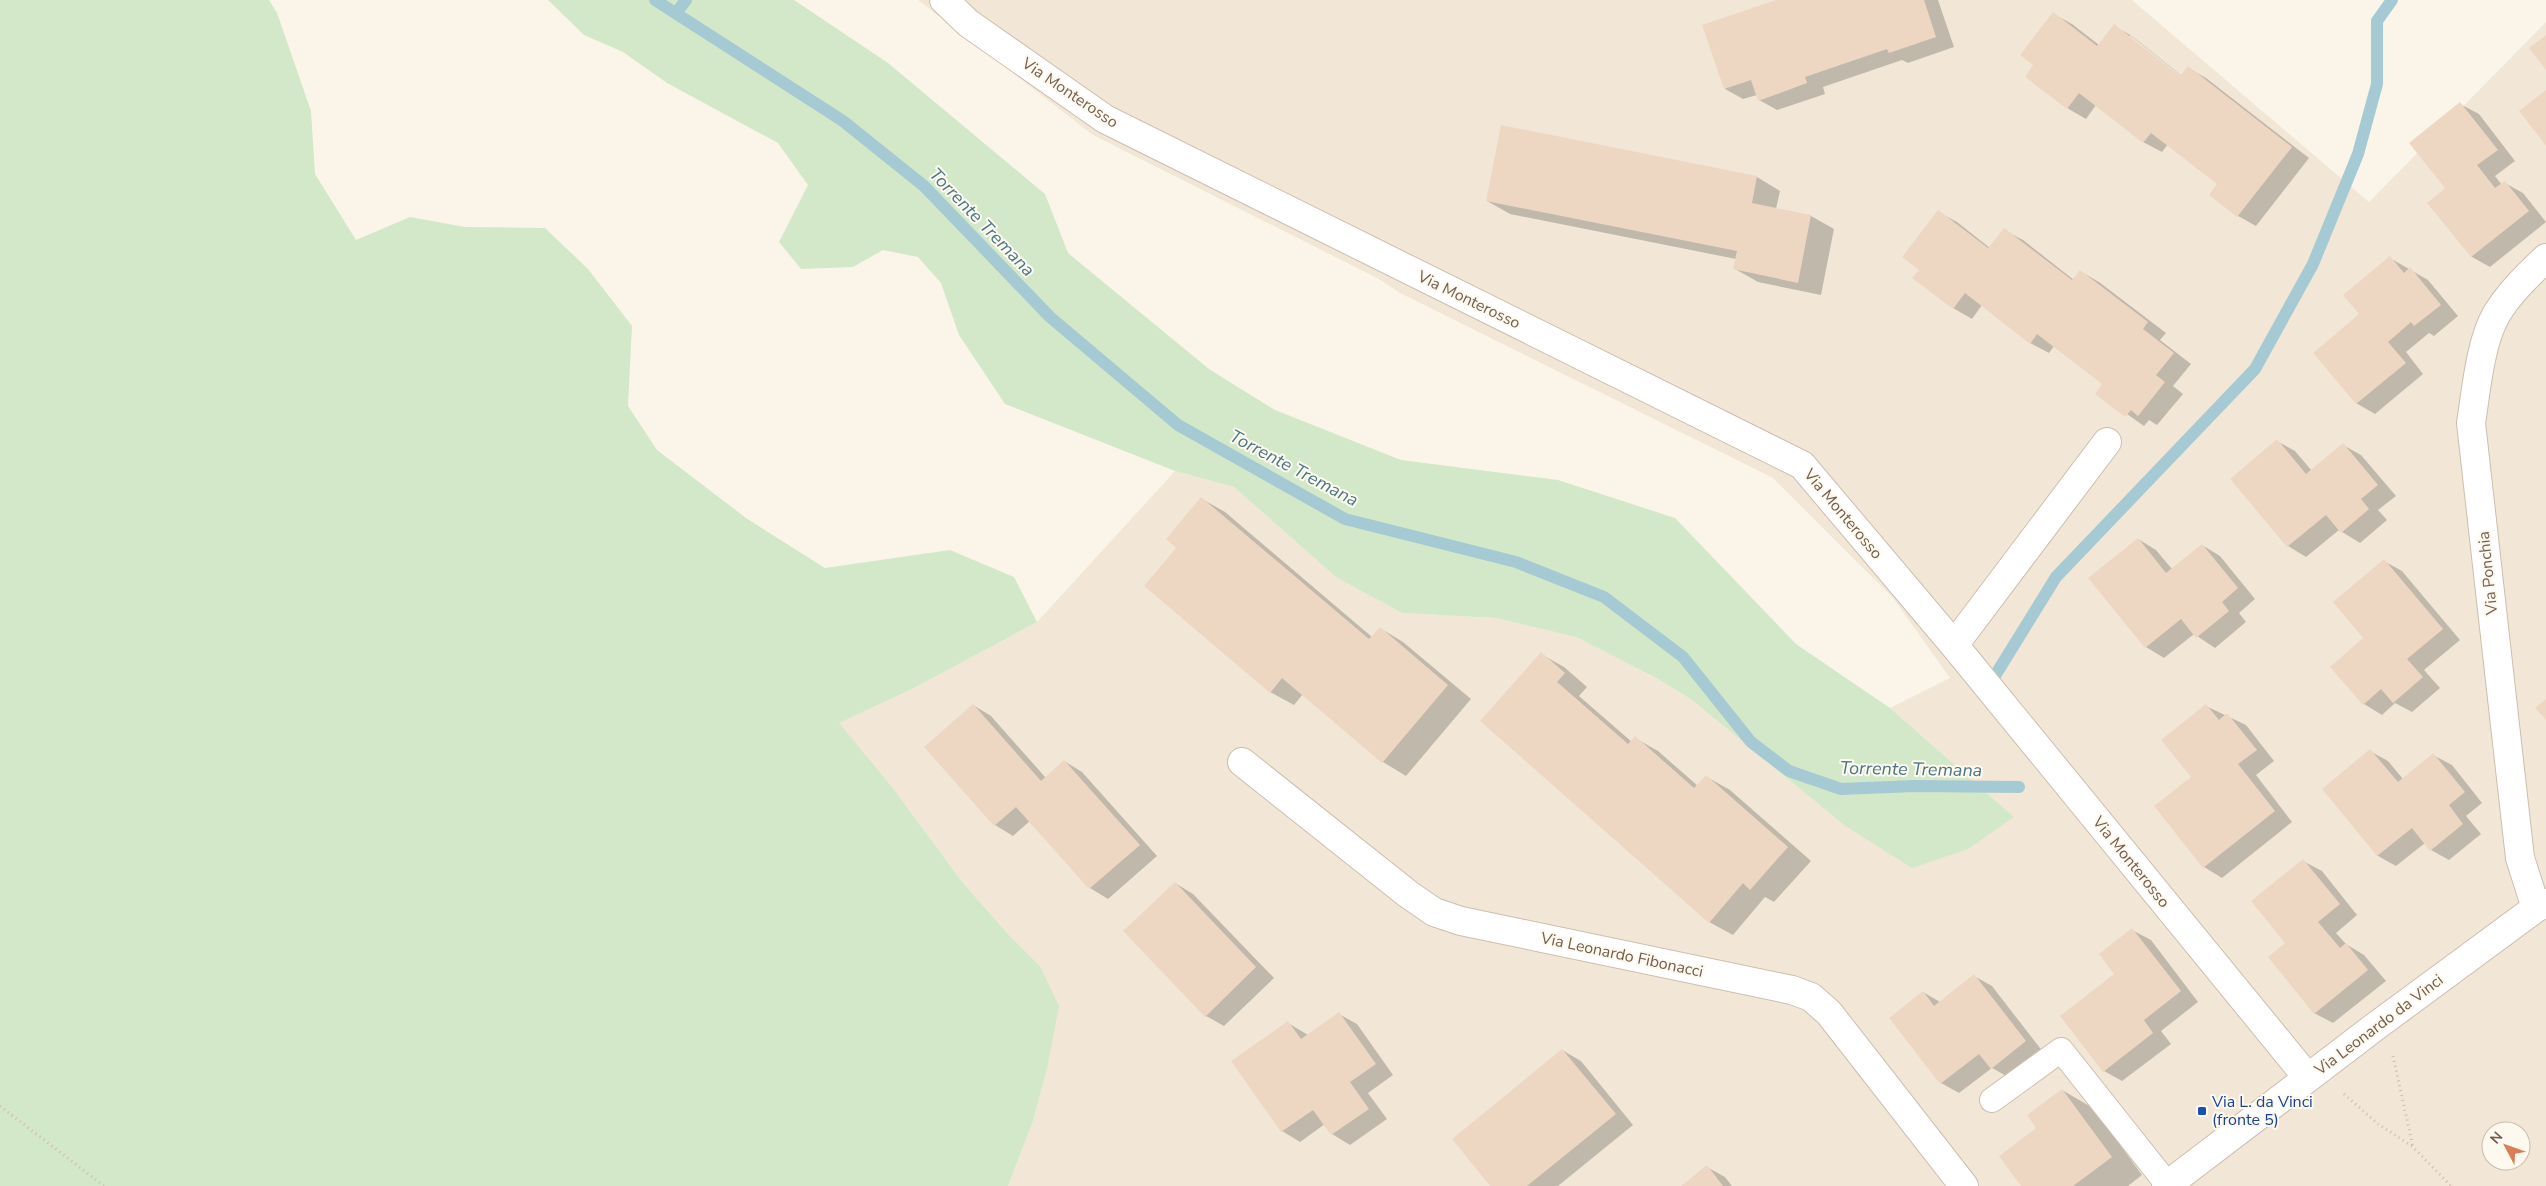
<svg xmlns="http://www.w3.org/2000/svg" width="2546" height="1186" font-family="'Nunito Sans',sans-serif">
  <rect width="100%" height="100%" fill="#fbf5e9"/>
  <path fill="#f2e7d7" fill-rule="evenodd" d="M918,0H2132L2369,202L2546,22V1186H1008L1033,1121L1047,1069L1040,966L1008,934L963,883L892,787L838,723L914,688L1037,622L1175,471L1234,487L1336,577L1402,613L1496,618L1576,637L1658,679L1692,700L1844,825L2014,817L1890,708L1950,678L1893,598L1773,478L1400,293L1377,278L1093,135ZM2491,1131H2521V1161H2491Z"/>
  <path fill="#d3e8c8" d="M0,0H269L277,13L311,111L315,174L356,240L410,217L465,227L545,228L588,269L632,326L628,406L657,450L746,518L825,568L950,550L1014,577L1037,622L914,688L839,723L892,787L963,883L1008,934L1040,966L1059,1006L1047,1069L1033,1121L1008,1186H0Z
    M548,0H794L888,63L1045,194L1068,253L1209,369L1275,410L1401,460L1558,480L1675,518L1796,644L1890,708L2014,817L1968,849L1912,868L1844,825L1692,700L1658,679L1576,637L1496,618L1402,613L1336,577L1234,487L1175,471L1005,404L959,335L941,283L918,257L883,250L853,267L801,269L779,242L808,185L778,143L667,83L623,52L584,35Z"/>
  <path fill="#0003" fill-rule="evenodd" d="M1780,0H1938L1954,47L1908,63L1902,60L1823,87L1825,94L1777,110L1759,100L1757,95L1743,99L1725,89Z
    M2054,14L2072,24L2099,45L2114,26L2132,36L2182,76L2188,68L2206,78L2309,158L2256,226L2238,216L2219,184L2168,144L2162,152L2143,142L2096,105L2086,119L2067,108L2027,77L2035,65ZM2130,35L2185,79L2184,81L2130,38Z
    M2460,104L2479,114L2515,161L2495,176L2502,185L2505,183L2523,193L2546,222L2490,267L2472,257L2429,203L2447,188Z
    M1502,126L1757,177L1780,191L1776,209L1811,216L1834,229L1821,295L1758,282L1735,269L1736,259L1510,214L1487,201Z
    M1938,212L1957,222L1990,248L2004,230L2023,240L2074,280L2080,271L2099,282L2166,333L2160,340L2191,364L2173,386L2183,394L2157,425L2149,420L2144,426L2097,393L2104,384L2054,346L2049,353L2030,343L1982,305L1972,319L1953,308L1920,270Z
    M2390,258L2428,280L2458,316L2434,336L2429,333L2406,352L2423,374L2375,414L2356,403L2361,315Z
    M2277,441L2295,451L2312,471L2343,445L2361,455L2396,496L2378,510L2387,520L2360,543L2339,530L2306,557L2288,546L2232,480Z
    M1202,499L1225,512L1372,637L1380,628L1403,642L1471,699L1406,776L1383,762L1303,694L1294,705L1270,692L1178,548Z
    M2138,539L2156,550L2172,569L2202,545L2220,556L2255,599L2239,613L2246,622L2215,648L2194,634L2164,658L2146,647L2090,578Z
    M2384,561L2402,571L2460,640L2424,670L2440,688L2412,712L2395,703L2382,715L2364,704L2365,638Z
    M1541,654L1564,667L1587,687L1579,696L1632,742L1635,738L1658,751L1698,786L1707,777L1730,790L1811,861L1774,902L1765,897L1733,935L1709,922L1482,721Z
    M973,705L991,716L1046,778L1064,761L1082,772L1157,856L1108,899L1090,888L1030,821L1013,836L995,825L926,747Z
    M2206,706L2246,725L2274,761L2256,775L2292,822L2222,878L2204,867L2192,778Z
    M2370,751L2388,761L2403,779L2433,755L2452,765L2482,803L2466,816L2481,834L2449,860L2431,850L2425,843L2396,866L2378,856L2323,789Z
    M2303,861L2322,871L2357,915L2336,933L2346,944L2364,955L2386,981L2333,1023L2314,1013Z
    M1175,883L1193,894L1274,978L1224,1026L1206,1016Z
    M2132,930L2151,940L2198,1002L2161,1031L2171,1044L2122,1081L2104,1071L2115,974Z
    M1974,976L1992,986L2043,1052L2010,1078L1992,1068L1959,1093L1941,1083L1923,992L1940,1002Z
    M1339,1014L1357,1024L1393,1075L1368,1093L1387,1119L1350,1145L1332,1134L1325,1124L1300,1142L1282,1131L1288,1023L1308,1035Z
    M1562,1050L1581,1061L1633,1125L1558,1186H1491Z
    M2062,1090L2093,1108L2142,1175L2128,1186H2023L2038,1128Z
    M1707,1167L1725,1177L1732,1186H1683Z"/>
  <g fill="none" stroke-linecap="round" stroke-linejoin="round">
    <path stroke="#a5cad4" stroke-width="12" d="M655,0L843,121L924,186L1050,317L1178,425L1345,519L1516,562L1604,597L1683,657L1751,742L1789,771L1841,789L1914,786L2019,787
      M676,13L686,0
      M1988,687L2056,577L2255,369L2313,264L2358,154L2377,84V21L2392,0"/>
  </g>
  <path fill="#eed7c2" d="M1776,0H1924L1936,37L1889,53L1887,49L1805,77L1807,83L1758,101L1751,80L1724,89L1702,25Z
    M2053,12L2097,46L2114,24L2180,76L2188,66L2292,147L2237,217L2209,195L2217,184L2151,133L2143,143L2079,93L2067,109L2025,77L2033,65L2020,55Z
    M2546,35V70L2529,48Z
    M2546,90V146L2519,111Z
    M2460,102L2498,150L2477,165L2495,188L2505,181L2529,211L2471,257L2427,203L2445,188L2409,143Z
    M1501,125L1757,176L1752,203L1811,215L1798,283L1733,269L1737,251L1486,201Z
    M1938,210L1988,248L2004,228L2072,280L2080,270L2148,322L2143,329L2174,353L2156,375L2165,382L2138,416L2131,410L2125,417L2095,394L2102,384L2037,334L2030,344L1965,293L1953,309L1912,278L1919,270L1902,257Z
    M2390,256L2404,273L2410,267L2441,305L2414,326L2411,322L2388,342L2406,363L2356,404L2313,353L2359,314L2343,295Z
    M2277,439L2306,474L2343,443L2378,485L2361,499L2369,509L2341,533L2326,515L2287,547L2230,479Z
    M1201,497L1369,639L1380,627L1448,685L1382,763L1282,678L1270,693L1144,586L1176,548L1166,539Z
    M2138,538L2166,573L2202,544L2238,588L2222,602L2229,611L2196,638L2181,619L2145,648L2088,578Z
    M2384,559L2443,629L2407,659L2423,677L2393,703L2381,689L2363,705L2330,667L2363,638L2333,602Z
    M1541,652L1565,673L1557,682L1628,744L1635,736L1694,788L1706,775L1788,847L1750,890L1743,883L1709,923L1480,721Z
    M2546,699V720L2535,708Z
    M973,704L1041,781L1064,760L1140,845L1089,889L1016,807L994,826L924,747Z
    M2206,704L2219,720L2227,713L2257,750L2238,764L2275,811L2203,868L2154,806L2191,777L2161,740Z
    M2370,749L2398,782L2433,753L2465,792L2449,805L2463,824L2430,851L2412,828L2377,856L2322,789Z
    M2303,859L2340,904L2318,922L2340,948L2346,943L2368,970L2314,1014L2268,957L2285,943L2251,901Z
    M1175,882L1256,967L1205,1017L1123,931Z
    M2132,928L2181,991L2144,1020L2153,1033L2103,1072L2060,1016L2114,974L2099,954Z
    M1974,974L2026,1041L1991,1069L1979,1054L1940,1084L1889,1018L1923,991L1934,1006Z
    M1339,1012L1376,1064L1350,1082L1369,1109L1331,1135L1313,1110L1281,1132L1231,1061L1288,1021L1301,1039Z
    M1562,1049L1616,1114L1527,1186H1490L1452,1139Z
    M2062,1089L2112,1157L2073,1186H2021L1999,1156L2036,1128L2027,1115Z
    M1707,1165L1723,1186H1681Z"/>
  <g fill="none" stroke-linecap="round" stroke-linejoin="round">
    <g stroke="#ccbeaf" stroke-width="26">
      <path id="lane" d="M1992,1100L2061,1050L2168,1185"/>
    </g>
    <g stroke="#ccbeaf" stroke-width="30">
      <path id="street" d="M944,0L968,23L1105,119L1802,465L1954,645L2308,1078
        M1954,645L2107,442
        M1242,762L1408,894L1434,912L1461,921L1792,990L1811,997L1829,1013L1964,1186
        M2536,908L2520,858L2471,423C2476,392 2480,343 2496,315C2509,293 2528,275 2546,258
        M2166,1186L2372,1029L2536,908L2546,903"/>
    </g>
    <path stroke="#d3baa5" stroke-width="3" stroke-dasharray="1 4" stroke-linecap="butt" d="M2393,1056L2413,1147
      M2344,1094L2378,1124L2413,1147L2451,1186
      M0,1106L104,1186"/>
    <use href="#lane" stroke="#fff" stroke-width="24"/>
    <use href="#street" stroke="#fff" stroke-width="28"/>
  </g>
  <rect fill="#1a4fb4" stroke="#fef9ef" stroke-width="2" x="2197" y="1106" width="10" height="10" rx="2.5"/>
  <g text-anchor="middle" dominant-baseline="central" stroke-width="4" stroke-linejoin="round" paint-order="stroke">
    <g font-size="16" fill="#735e4e" stroke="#fef9ef">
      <text transform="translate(1070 93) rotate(34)">Via Monterosso</text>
      <text transform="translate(1469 300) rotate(26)">Via Monterosso</text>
      <text transform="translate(1843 514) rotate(50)">Via Monterosso</text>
      <text transform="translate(2488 573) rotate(-96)">Via Ponchia</text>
      <text transform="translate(2131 862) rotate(51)">Via Monterosso</text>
      <text transform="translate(1622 955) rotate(12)">Via Leonardo Fibonacci</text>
      <text transform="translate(2379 1025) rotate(-37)">Via Leonardo da Vinci</text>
    </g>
    <g font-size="16" fill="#164399" stroke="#fef9ef" text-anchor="start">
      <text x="2212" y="1102">Via L. da Vinci<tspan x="2212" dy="18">(fronte 5)</tspan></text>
    </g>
    <g font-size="18" font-style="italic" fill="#4a7785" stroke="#fef9ef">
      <text transform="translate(982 222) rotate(46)">Torrente Tremana</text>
      <text transform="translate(1294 468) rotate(28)">Torrente Tremana</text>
      <text transform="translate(1911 769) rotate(1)">Torrente Tremana</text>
    </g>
  </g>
  <g transform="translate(2506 1146) rotate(311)"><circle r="24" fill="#fef9ef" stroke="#c6bbaf"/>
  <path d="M0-4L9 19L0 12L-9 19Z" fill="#da7e58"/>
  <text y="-8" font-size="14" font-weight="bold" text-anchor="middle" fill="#735e4e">N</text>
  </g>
</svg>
